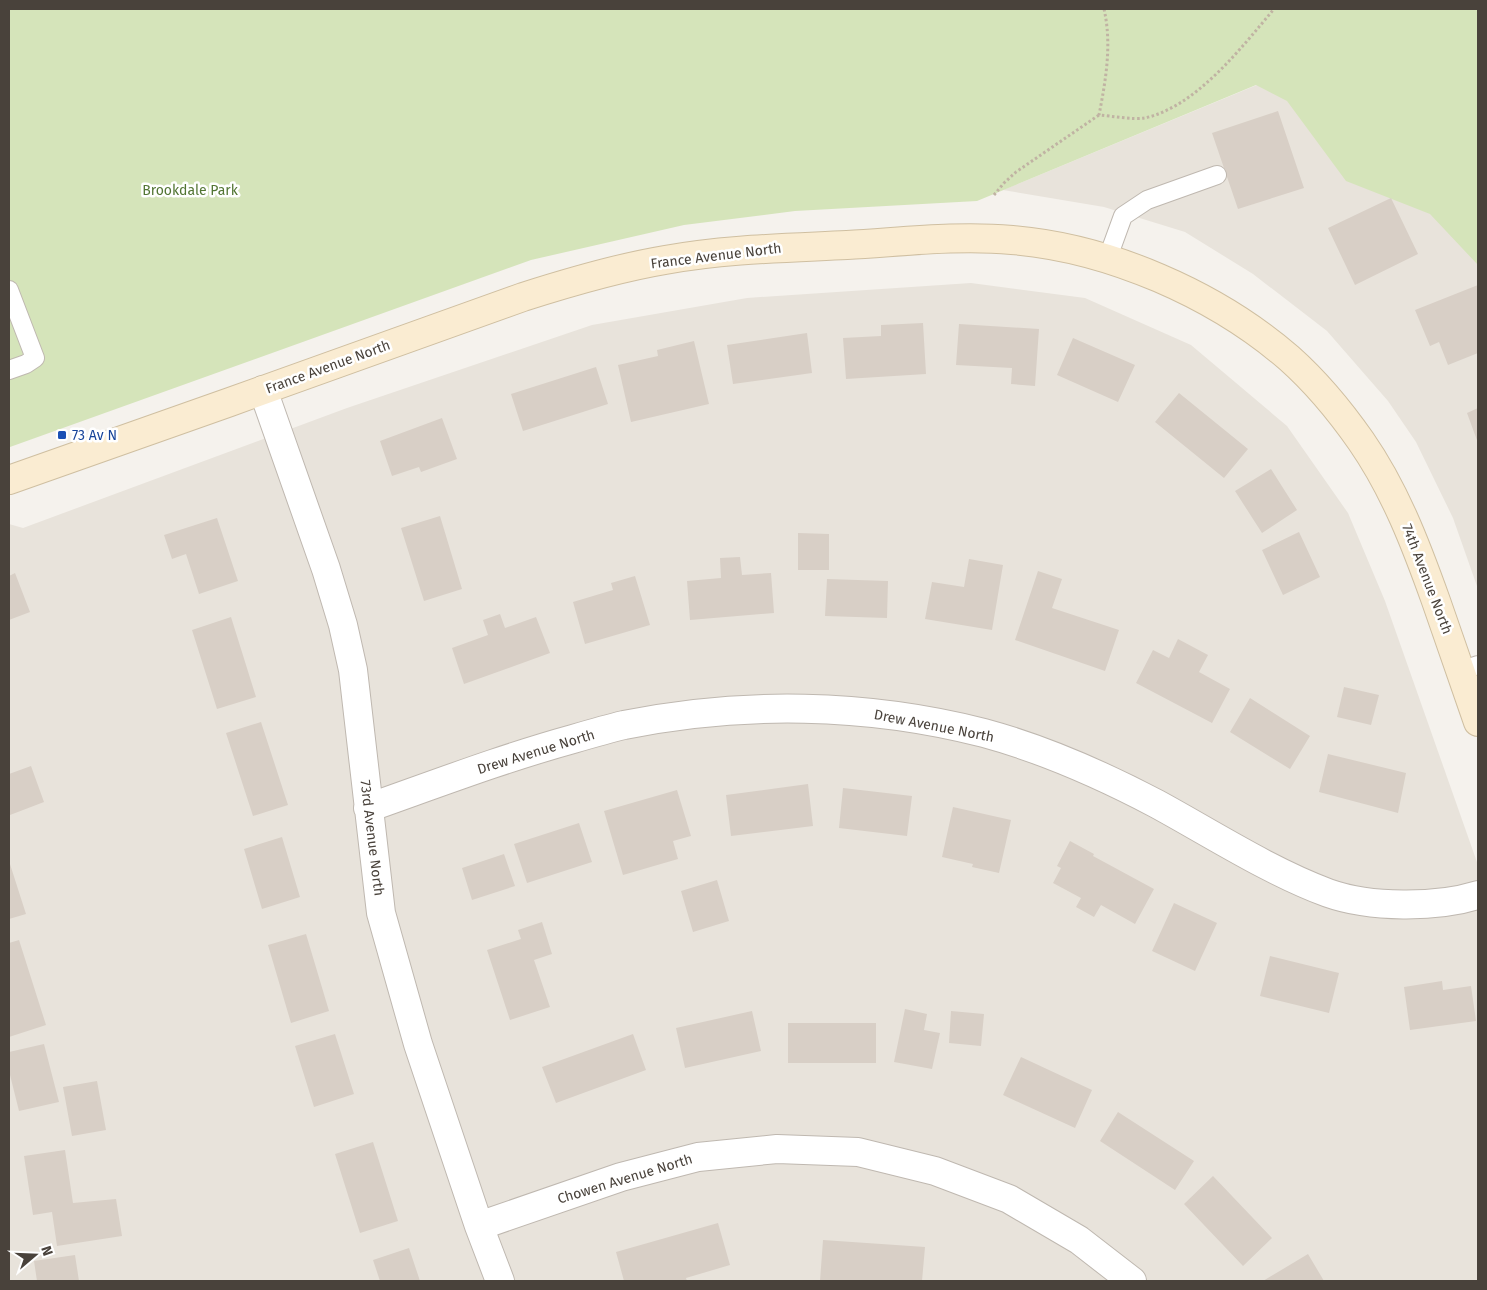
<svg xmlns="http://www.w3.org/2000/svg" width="1487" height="1290" font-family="'Fira Sans',sans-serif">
  <rect width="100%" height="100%" fill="#f5f2ed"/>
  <path fill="#e8e3db" d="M1332,54L1478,155V589L1453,518L1416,442L1388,401L1327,331L1253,274L1185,232L1104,207L1003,190Z
    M971,283L1085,298L1191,345L1287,426L1348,513L1385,601L1478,865V1281H9V524L23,528L347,408L592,325L747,298Z"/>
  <path fill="#d5e4ba" d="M9,9H1478V265L1430,214L1346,181L1287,101L1256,85L977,201L795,211L684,225L531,260L10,447L9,443Z"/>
  <path fill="#d8cfc6" d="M1278,111L1304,188L1238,209L1212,133Z
    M1391,198L1418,254L1355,285L1328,228Z
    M1478,285V353L1448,365L1439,342L1430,346L1415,310Z
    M923,323L926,374L846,379L843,338L881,336V325Z
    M959,324L1039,329L1035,386L1011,384L1012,368L956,365Z
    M807,333L812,373L733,384L727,345Z
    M1073,338L1135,365L1118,402L1057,375Z
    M694,341L709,404L631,422L618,365L658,356L657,350Z
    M596,367L608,404L523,431L511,394Z
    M1179,393L1248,449L1224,478L1155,422Z
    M1478,408V443L1467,413Z
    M442,418L457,459L421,472L419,467L392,476L380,441Z
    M1271,469L1297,510L1262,533L1235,491Z
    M440,516L462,589L424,601L401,528Z
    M217,518L238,581L199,594L186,554L172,559L164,535Z
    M1299,532L1320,577L1283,595L1262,550Z
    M798,533L829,534V570H798Z
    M740,557L742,575L771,573L774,613L690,620L687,581L721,578L720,558Z
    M969,559L1003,565L992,630L925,619L932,582L964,587Z
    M1038,571L1062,579L1052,608L1119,630L1105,671L1015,640Z
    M15,573L30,612L9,620V576Z
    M635,576L650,625L585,644L573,602L613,590L611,583Z
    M827,579L888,581L887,618L825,616Z
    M500,614L505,628L536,617L550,653L464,684L452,648L488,635L483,620Z
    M231,617L256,697L217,709L192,630Z
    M1178,639L1208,655L1199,672L1230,689L1212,723L1136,683L1153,650L1169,658Z
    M1344,687L1379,695L1371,725L1337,717Z
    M1250,698L1310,736L1290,769L1230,732Z
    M261,722L288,805L253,816L226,733Z
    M1328,754L1406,773L1398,813L1319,792Z
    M31,766L44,802L10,815L9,810V774Z
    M808,784L813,826L731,836L726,795Z
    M843,788L912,796L907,836L839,828Z
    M677,790L691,836L673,841L678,859L623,875L604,811Z
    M953,807L1011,820L999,873L972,867L973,864L942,857Z
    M579,823L592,862L527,883L514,844Z
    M282,837L300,897L262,909L244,849Z
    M1070,841L1094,854L1093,856L1154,889L1135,924L1101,905L1094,917L1076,907L1081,898L1053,883L1061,868L1057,866Z
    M504,854L515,886L472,900L462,868Z
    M9,861L26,914L9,919Z
    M717,880L729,921L693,932L681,891Z
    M1174,903L1217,923L1195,971L1152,951Z
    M542,922L552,954L534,960L550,1007L510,1020L487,950L521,939L518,930Z
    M306,934L329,1011L291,1023L268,945Z
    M19,940L46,1025L9,1037V943Z
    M1270,956L1339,973L1329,1013L1260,996Z
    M1442,981L1443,990L1471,986L1476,1021L1410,1030L1404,987Z
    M905,1009L927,1014L924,1030L940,1033L932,1069L894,1062Z
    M752,1011L761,1051L685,1068L676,1028Z
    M951,1011L984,1014L981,1046L949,1043Z
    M788,1023H876V1063H788Z
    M335,1034L354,1094L314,1107L295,1046Z
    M633,1034L646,1070L556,1103L542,1067Z
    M44,1044L59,1102L19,1111L9,1071V1052Z
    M1021,1057L1092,1090L1075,1128L1003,1095Z
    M97,1081L106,1130L72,1136L63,1087Z
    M1118,1112L1194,1161L1175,1190L1100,1141Z
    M373,1142L398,1221L360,1233L335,1154Z
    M65,1150L73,1203L116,1199L122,1236L57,1246L52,1212L33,1215L24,1156Z
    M1213,1176L1272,1238L1243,1266L1184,1204Z
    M718,1223L730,1265L686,1278L687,1281H624L616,1252Z
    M823,1240L925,1247L922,1281H820Z
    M409,1248L420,1281H380L373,1260Z
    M1308,1254L1324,1281H1263Z
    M75,1255L79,1281H37L34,1261Z"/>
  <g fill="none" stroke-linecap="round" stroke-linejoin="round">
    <g stroke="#bfb8b0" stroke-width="20">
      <path id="lane" d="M1107,260L1123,216L1147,200L1217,175
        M9,290L35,358L26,364L9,370
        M1460,671L1478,665"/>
    </g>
    <g stroke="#bfb8b0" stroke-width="30">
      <path id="street" d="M263,390L326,569L343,625L353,670L381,913L418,1044L479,1226L500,1281
        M368,808C436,784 504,758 573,739C590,734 607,729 624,725C742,701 867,703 984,733C1043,749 1102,775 1157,804C1212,834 1269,871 1328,893C1370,908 1436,908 1478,895
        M479,1226L621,1177L698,1157L777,1149L858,1152L935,1171L1009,1199L1079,1240L1132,1281"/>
    </g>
    <g stroke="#cfbfa1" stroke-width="30">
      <path id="secondary" d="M9,480L230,402L523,297C570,282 617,268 665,260C725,249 787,248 847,245C902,242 957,235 1012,240C1109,248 1215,294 1289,358C1316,382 1340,411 1361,441C1395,490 1416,545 1436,601C1450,641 1464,681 1478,722"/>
    </g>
    <path stroke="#c0b3a3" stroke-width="3" stroke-dasharray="2.5 2.5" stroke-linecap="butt" d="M1104,9C1112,44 1106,79 1099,115C1112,116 1133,120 1145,118C1197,106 1241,48 1274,9
      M994,195L1004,183L1016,172L1099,115"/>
    <use href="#lane" stroke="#fff" stroke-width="18"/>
    <use href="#street" stroke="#fff" stroke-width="28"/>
    <use href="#secondary" stroke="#faecd2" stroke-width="28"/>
  </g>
  <rect fill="#1a4fb4" stroke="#fff" stroke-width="2" x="57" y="430" width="10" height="10" rx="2.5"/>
  <g text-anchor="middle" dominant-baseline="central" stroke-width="5" stroke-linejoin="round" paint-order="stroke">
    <g font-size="14" fill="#527533" stroke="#fff">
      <text x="190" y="190">Brookdale Park</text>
    </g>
    <g font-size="14" fill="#49423b" stroke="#fff">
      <text transform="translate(716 256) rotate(-7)">France Avenue North</text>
      <text transform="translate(328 367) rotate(-20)">France Avenue North</text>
      <text transform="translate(1427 579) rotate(69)">74th Avenue North</text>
      <text transform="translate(934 726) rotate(11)">Drew Avenue North</text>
      <text transform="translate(536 752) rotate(-17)">Drew Avenue North</text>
      <text transform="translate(372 838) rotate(83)">73rd Avenue North</text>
      <text transform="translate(625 1179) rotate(-17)">Chowen Avenue North</text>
    </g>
    <g font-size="14" fill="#164399" stroke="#fff" text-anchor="start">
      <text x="72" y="435">73 Av N</text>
    </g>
  </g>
  <rect width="1487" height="1290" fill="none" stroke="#49423b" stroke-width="20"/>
  <g transform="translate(35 1255) rotate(71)" stroke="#ffffff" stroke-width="4" paint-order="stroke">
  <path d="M0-4L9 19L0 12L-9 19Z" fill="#49423b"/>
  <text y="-8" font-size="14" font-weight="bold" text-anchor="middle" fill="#49423b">N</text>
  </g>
</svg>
